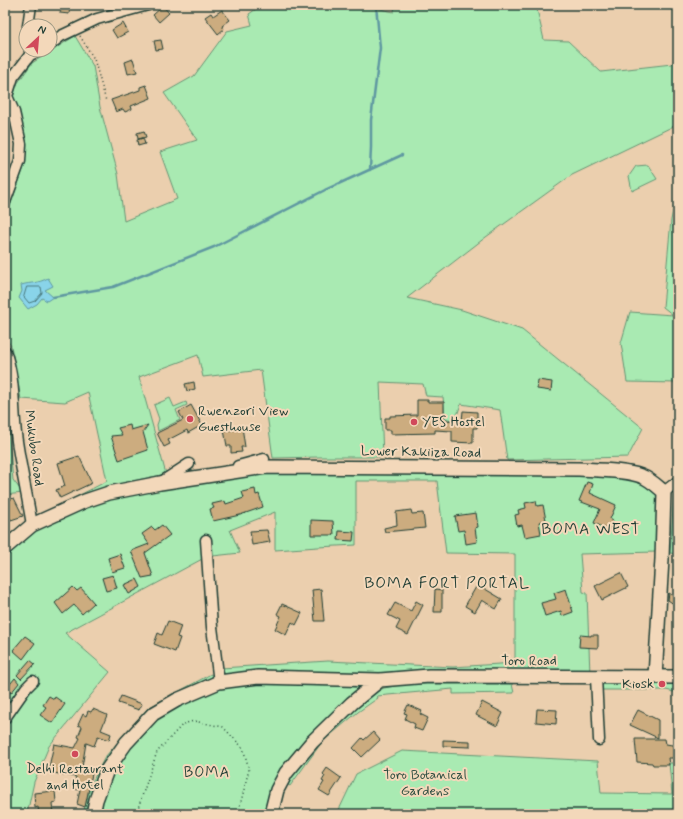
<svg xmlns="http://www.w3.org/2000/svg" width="683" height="819" font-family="Mynerve,sans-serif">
  <rect width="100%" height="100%" fill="#ebcfae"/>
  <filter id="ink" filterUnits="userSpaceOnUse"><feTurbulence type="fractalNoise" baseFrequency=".025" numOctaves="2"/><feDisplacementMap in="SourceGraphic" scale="8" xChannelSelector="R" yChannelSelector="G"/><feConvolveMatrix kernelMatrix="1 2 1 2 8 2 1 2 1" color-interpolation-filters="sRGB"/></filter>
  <g filter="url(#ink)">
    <path fill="#a9eab2" stroke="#649473" d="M262,5H361L394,12L395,5H536L544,40L568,41L601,72L672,64L678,56V124L572,175L486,237L407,298L462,310L522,330L643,428L628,457L507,460L500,410L461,404L455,421L445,418L443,397L426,396L423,384L380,382L383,457H320L273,458L261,370L203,377L198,355L139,377L166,474L119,484L106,488L43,514L107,481L88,392L65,402L21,399L11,346L5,336V220L23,170L25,138L13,98L17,84L32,63L75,36L93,66L100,107L118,174L124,221L177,199L160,152L197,140L164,93L194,76L227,31L252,25L249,14Z
      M648,165L657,179L632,191L629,176L636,166Z
      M678,187V383L627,382L621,343L630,312L673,315L663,307L671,220Z
      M170,398L174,407L186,402L187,405L176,410L180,420L158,431L157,425L159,419L154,405Z
      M5,401L13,480L23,493L5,495Z
      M276,470L577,471L637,479L648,484L657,495L659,507L656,552L580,554L583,592L587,593L590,675L222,681L221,668L328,661L453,667L515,663V554L446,553L437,481H356V545L318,547L275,550V512L230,530L240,553L213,556L204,558L65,633L110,672L49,746L34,782L27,814H5V558L34,530L90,503L152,487Z
      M678,491V554L670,553L674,495Z
      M211,674L214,681L179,696L125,741L90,814H83L91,784L105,757L148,708Z
      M254,678L328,681L354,687L373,686L286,773L271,814H95L110,769L155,717L177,703Z
      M602,681H678V693L666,690H602Z
      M406,684H512L514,693L453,694V689L377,696L378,698L358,712L322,742L290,786L283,782L315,742L375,692L384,688Z
      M402,751L598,761L601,793L672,794L669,763H678V814H337L356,774Z"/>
    <path fill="#89d4e9" stroke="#5f98a1" d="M48,278L53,286L45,290L53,297L47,301L42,298L37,304L28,309L19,298L22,291L21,285C32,282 37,284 48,278Z"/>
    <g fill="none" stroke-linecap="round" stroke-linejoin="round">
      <path stroke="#49797c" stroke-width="1" d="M27,287H41L42,293L35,301L29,303L24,297Z"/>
      <path stroke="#5f98a1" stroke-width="2.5" d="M370,170L371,147V120L380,48L376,5
        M53,297L113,287L214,247L325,190L402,155"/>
    </g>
    <path fill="#ccac7f" stroke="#1f3d34" d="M61,6L70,7L69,14L60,13Z
      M163,6L169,13L159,22L153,15Z
      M222,10L230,20L222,26L224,29L218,34L205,17L211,13L213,16Z
      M123,23L128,32L117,38L112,30Z
      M161,40L163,49L156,50L154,41Z
      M133,59L137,72L128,74L125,62Z
      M146,85L151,98L131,106L132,109L125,112L123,109L116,112L111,100L140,90V87Z
      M144,131L146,137L138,139L137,133Z
      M143,138L145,144L138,146L137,140Z
      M538,380L552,382L551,391L537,389Z
      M194,382L195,389L187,391L185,384Z
      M417,400H428V402H444V420L462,421L463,411L477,412V428H473V443L452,442V431L435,430V433L391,434V430H385V418H390V416L417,415Z
      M191,405L202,425L188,433L187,430L168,440L170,444L164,447L157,433L183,420L179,412Z
      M130,425L131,430L148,425L143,432L148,450L119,460L111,436L122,435L118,428Z
      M233,427H242L245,447H241L242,452L231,453V446H227L224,430H234Z
      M79,456L92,483L60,498L56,490L65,486L58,463Z
      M587,482L593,484L590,493L616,505L610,519L613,521L609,530L594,523L600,509L579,501Z
      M255,489L256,495L259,494L263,507L240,515L213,521L210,509L214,508L212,504L225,501L226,504L244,498L242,492Z
      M14,498L23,516L11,520L5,510V501Z
      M536,501L537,506L543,505L546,520L539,522L541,534L525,537L522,525L517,526L515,515L519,514L518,510L526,508L525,503Z
      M411,510L412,514L423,513L425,528L385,532L384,528L397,525L396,512Z
      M476,513L478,527L475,528L477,542L466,544L464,530L458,531L455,516Z
      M311,520L333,521L334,535H311Z
      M162,525L170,535L145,553L153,576L142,578L131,551L149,544L142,534L152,527L155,530Z
      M267,530L270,542L252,545L250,531Z
      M339,531L354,532L353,541L338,540Z
      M120,554L125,568L112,572L108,558Z
      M621,573L628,587L602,600L595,586Z
      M113,575L117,588L106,591L102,578Z
      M137,579L141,587L129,594L124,585Z
      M480,586L502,599L496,609L482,600L475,612L465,606L476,587Z
      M73,587L77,591L81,588L94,603L82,614L74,605L63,614L55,603Z
      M321,589L324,621H315L312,590Z
      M435,589L442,590V612H434Z
      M566,589L573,612L562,616L561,611L545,616L541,603L556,599L554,593Z
      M669,593L678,599V607L668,600Z
      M416,601L423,605L408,635L396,629L400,621L388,615L395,603L411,611Z
      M282,604L302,613L296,625L292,622L286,635L275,629L281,616L277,614Z
      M168,621L181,626L177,637L180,638L175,652L154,644L158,633L162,635Z
      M580,635L591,636V635H598V648L579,647Z
      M25,636L35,643L23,659L13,650Z
      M30,660L35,664L21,679L17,675Z
      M15,678L19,683L11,693L6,689Z
      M49,696L54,699L55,697L65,704L52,723L40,715L46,707L43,705Z
      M121,696L142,704L139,710L118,703Z
      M482,702L503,713L497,726L476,715Z
      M408,705L422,711L420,714L428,718L422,731L414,728L415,724L405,719L407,714L404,713Z
      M93,709L107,715L101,730L111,734L109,740L98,736L94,746L86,743L82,767L93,769L85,807L77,804L80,790L74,789L76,777L48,772L54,744L75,748L80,738L78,737L82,727L78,725L83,714L86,716L88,711L91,712Z
      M537,709L557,710L556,724L536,722Z
      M638,710L658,720V738L630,725Z
      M373,732L380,740L362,757L353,748L362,738L364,740Z
      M635,739H665L666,744L678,746V758H668L669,765H653L652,763L637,762Z
      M443,740L470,741V747L443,746Z
      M327,768L341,778L329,796L319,790L324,782L322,781L325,776L323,774Z
      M55,791L56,802L52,803L53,814H39L38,807L35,808L34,793Z"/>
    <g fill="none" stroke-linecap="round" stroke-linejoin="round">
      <g stroke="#1f3d34" stroke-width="13">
        <path id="minor" d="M28,26L31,5
          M50,45L61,36L97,19L148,5
          M30,55L41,50
          M5,202L20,161L21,144L14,112L7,96L13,77L30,55V50
          M5,351C15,378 13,406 16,434C20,465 27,494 32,525
          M238,466L264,459
          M163,481L189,464
          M664,492L678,481
          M206,540L212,627L219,682
          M596,677L599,740
          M5,718L26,688L33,681"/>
      </g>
      <g stroke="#1f3d34" stroke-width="16">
        <path id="major" d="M5,548L32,525L85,501L109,493L160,483L266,467L579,469C597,470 625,470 641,476C650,479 657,486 664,492L662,559L655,677
          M93,814L96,800L107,770L126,743L153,714L177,700L219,682L258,677L380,680L429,676L678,677
          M271,814L277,790L286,773L312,742L352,703L380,680"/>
      </g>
      <path stroke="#1f3d34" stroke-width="1.5" stroke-dasharray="1 3" stroke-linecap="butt" d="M80,36L94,59L106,101
        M136,814L157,752L183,724L194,721L223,727L243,748L249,769L238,814"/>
      <use href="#minor" stroke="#f3d8ba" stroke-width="10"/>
      <use href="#major" stroke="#f3d8ba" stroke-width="13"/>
    </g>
  </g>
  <g fill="#d1495b" stroke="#f3d8ba" stroke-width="1.5">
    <circle cx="190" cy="419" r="4"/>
    <circle cx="414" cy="422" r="4"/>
    <circle cx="662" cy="684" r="4"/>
    <circle cx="75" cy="754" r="4"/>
  </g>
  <g text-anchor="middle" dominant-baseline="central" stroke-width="4" stroke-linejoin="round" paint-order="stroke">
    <g font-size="14" fill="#1f3d34" stroke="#f3d8ba" text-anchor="start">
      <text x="198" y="411">Rwenzori View<tspan x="198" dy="16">Guesthouse</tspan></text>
      <text x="422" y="422">YES Hostel</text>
      <text x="654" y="684" text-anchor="end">Kiosk</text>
      <text x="75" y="769" text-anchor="middle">Delhi Restaurant<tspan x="75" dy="16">and Hotel</tspan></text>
    </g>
    <g font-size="14" fill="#1f3d34" stroke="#f3d8ba">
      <text transform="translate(34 448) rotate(82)">Mukubo Road</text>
      <text transform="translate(421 452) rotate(1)">Lower Kakiiza Road</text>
      <text x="529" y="661">Toro Road</text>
    </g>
    <g font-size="14" fill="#2d4e41" stroke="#f3d8ba">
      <text x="425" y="775">Toro Botanical<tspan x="425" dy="16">Gardens</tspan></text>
    </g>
    <g font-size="15" letter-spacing="1" fill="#1f3d34" stroke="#f3d8ba">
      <text x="207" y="773">BOMA</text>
    </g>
    <g font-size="16" letter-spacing="1" fill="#1f3d34" stroke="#f3d8ba">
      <text x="591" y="529">BOMA WEST</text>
      <text x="447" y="583">BOMA FORT PORTAL</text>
    </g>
  </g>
  <rect width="683" height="819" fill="none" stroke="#f3d8ba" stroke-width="20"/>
  <rect x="10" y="10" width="663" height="799" fill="none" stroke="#1f3d34" stroke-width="1.5" filter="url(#ink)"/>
  <g transform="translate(38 38) rotate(26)"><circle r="19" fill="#f3d8ba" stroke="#9e9a84"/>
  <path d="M0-3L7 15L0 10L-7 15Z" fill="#d1495b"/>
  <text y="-6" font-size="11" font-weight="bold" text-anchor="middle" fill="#1f3d34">N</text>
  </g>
</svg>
